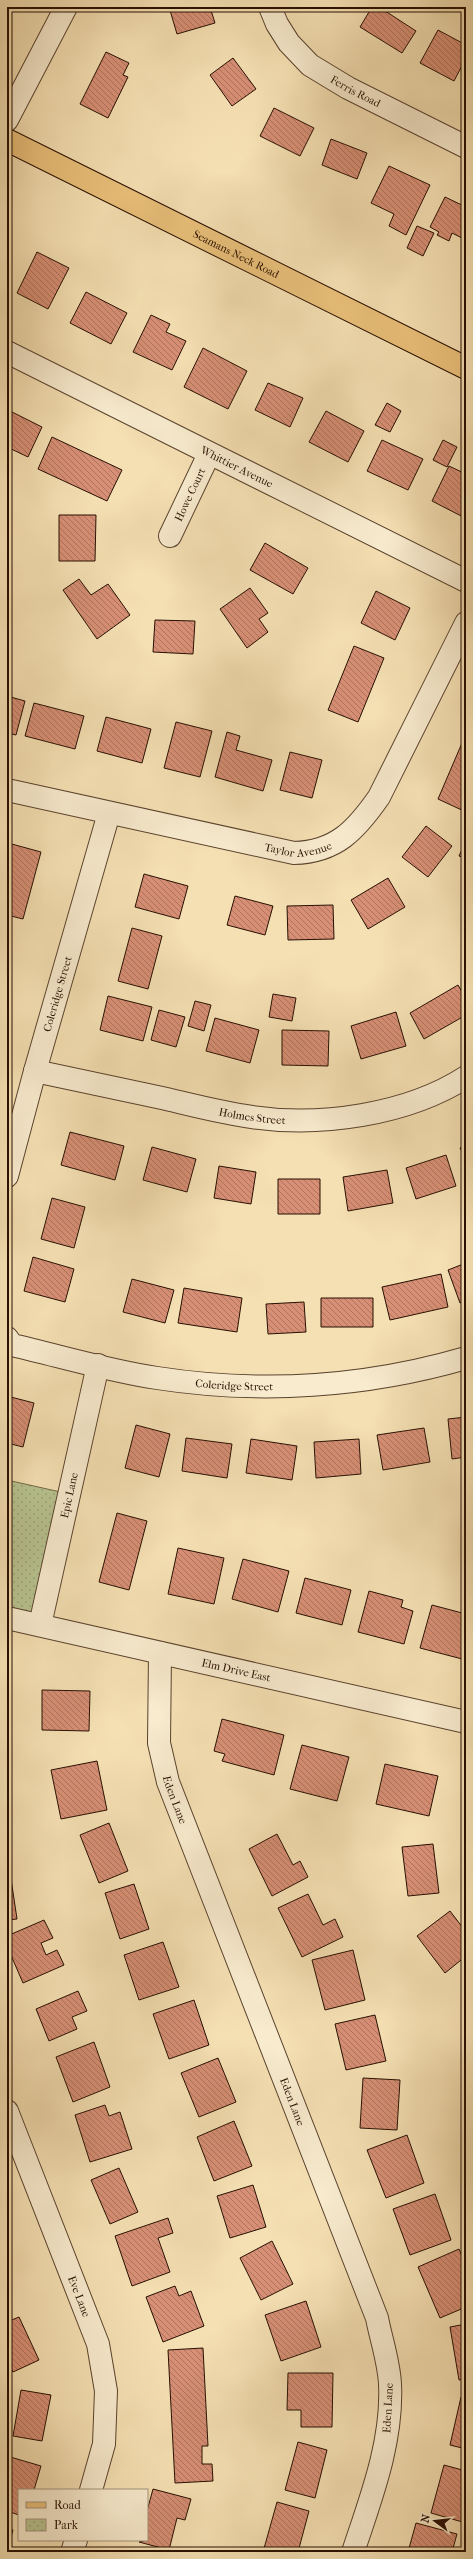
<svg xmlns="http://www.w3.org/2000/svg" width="473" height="2559" font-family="'IM FELL French Canon',serif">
  <defs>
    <pattern id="park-dots" width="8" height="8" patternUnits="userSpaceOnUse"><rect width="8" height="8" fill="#b7c390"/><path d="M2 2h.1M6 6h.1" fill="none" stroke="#9da67a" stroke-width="1.8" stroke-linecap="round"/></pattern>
    <pattern id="building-back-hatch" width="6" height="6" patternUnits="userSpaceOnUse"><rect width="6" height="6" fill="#d78f75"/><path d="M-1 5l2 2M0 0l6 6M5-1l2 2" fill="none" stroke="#ae735e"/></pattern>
  </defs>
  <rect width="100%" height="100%" fill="#f5e0b3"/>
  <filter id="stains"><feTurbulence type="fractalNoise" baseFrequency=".005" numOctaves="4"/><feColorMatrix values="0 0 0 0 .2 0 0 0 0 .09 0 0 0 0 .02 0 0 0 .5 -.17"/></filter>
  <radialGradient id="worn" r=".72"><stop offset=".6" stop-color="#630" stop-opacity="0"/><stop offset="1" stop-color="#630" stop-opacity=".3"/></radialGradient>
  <path fill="url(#park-dots)" stroke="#6f6948" d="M7,1480L65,1493L37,1621L7,1613Z"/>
  <path fill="url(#building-back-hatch)" stroke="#270f01" d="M169,7H210L215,23L177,34Z
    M372,7H379L416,31L402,53L360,27Z
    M438,30L466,45V58L454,81L420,63Z
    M106,52L129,63L123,75L128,77L108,118L80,104Z
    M233,58L256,89L232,106L210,75Z
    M274,108L314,128L300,156L260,136Z
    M331,139L367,153L357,179L322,165Z
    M389,166L430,185L406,235L389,226L394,214L371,203Z
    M445,197L466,207V240L452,233L449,241L437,235L439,232L430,227Z
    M417,226L434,233L423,256L407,248Z
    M37,252L69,268L48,309L17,293Z
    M86,292L127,313L111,344L70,323Z
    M151,315L170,324L166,332L186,341L172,370L133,352Z
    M203,348L247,371L228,409L184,387Z
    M268,383L303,398L290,427L255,410Z
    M387,403L401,411L390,432L375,425Z
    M8,410L42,427L28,457L7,447Z
    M326,411L364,431L348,462L309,442Z
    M52,437L122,470L107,501L38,469Z
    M382,440L423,459L408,490L367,471Z
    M443,440L457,447L447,467L433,460Z
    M449,466L466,474L465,518L432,501Z
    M59,515H96L95,561H59Z
    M265,543L308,568L293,594L250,570Z
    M79,579L91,595L108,584L130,615L97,639L63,590Z
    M250,588L268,613L259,619L268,632L247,648L220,609Z
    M376,591L410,608L395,640L361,623Z
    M155,620L195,621L193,654L153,652Z
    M354,646L384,658L358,722L328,710Z
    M7,696L25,701L16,735L7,733Z
    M34,703L84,716L75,749L25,736Z
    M106,717L151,729L142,763L97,751Z
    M176,722L212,731L200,777L164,768Z
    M227,732L240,736L236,750L272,760L263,791L215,777Z
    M465,736L466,737V812L438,799Z
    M290,752L322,760L312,798L280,790Z
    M426,826L452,846L428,877L402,857Z
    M466,841V859L459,856Z
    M8,843L41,852L23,919L7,915Z
    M144,874L188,886L179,919L135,907Z
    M388,878L405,907L368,929L351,900Z
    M235,896L273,906L265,935L227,925Z
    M333,905L334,939L288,940L287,906Z
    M132,928L162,936L148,989L118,981Z
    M458,985L466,999V1015L424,1039L410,1013Z
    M273,994L296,998L292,1021L269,1017Z
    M108,996L152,1007L143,1041L100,1030Z
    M195,1001L211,1005L204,1031L188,1026Z
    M159,1010L185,1017L176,1047L151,1040Z
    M396,1012L406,1046L361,1059L351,1026Z
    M215,1018L259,1030L250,1063L206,1051Z
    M282,1030L329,1031L328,1066L282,1065Z
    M70,1132L124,1146L115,1180L61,1165Z
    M466,1145V1159L460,1148Z
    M152,1147L196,1159L187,1192L143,1180Z
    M446,1155L456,1186L416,1199L406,1168Z
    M219,1166L256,1172L251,1204L214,1198Z
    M387,1170L393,1203L348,1211L343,1177Z
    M278,1179H320V1214H278Z
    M52,1198L85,1207L74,1248L41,1239Z
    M33,1257L74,1269L65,1302L24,1291Z
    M466,1263V1301L460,1303L448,1270Z
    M441,1274L448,1307L390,1320L382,1287Z
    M132,1279L174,1290L165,1323L123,1312Z
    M184,1288L242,1298L237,1332L178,1323Z
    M321,1298H373V1327H321Z
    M304,1302L306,1332L268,1334L266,1304Z
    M7,1396L34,1403L23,1447L7,1443Z
    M466,1417V1457L452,1459L448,1419Z
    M136,1425L170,1434L159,1477L125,1468Z
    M424,1428L430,1462L383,1470L377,1435Z
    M186,1438L232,1444L227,1478L182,1471Z
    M251,1439L297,1446L292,1480L246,1473Z
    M359,1439L361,1474L316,1478L314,1442Z
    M117,1513L147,1521L129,1590L99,1582Z
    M178,1548L224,1558L214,1604L168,1594Z
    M243,1559L289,1571L278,1612L232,1599Z
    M305,1578L351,1590L342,1625L296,1613Z
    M369,1591L403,1600L401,1607L413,1611L404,1644L358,1632Z
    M432,1605L466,1614V1660L420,1648Z
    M42,1690L90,1691L89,1731L42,1730Z
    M222,1719L284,1735L274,1775L222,1761L225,1754L214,1751Z
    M302,1745L349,1757L337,1801L290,1789Z
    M97,1761L107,1810L61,1819L51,1770Z
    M385,1764L438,1776L429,1816L376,1804Z
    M109,1823L128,1871L99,1883L80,1835Z
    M277,1834L293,1865L300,1861L308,1877L272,1896L249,1849Z
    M433,1844L439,1893L408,1896L402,1847Z
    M7,1872H10L17,1919L7,1920Z
    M134,1884L149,1929L120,1939L105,1893Z
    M308,1894L323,1925L335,1919L343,1937L302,1957L278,1908Z
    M450,1911L466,1932V1956L445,1973L417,1936Z
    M44,1920L53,1938L41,1943L46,1955L57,1950L64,1965L23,1983L7,1946V1936Z
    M163,1942L179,1987L139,2000L124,1955Z
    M353,1950L365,2000L325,2010L312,1960Z
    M78,1991L87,2011L72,2017L77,2029L49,2041L36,2009Z
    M194,2000L209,2045L169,2059L153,2014Z
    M375,2015L386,2061L346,2070L335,2024Z
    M94,2042L110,2087L73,2102L56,2057Z
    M218,2058L236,2102L199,2117L181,2073Z
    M363,2078L400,2080L397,2130L360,2128Z
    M105,2105L109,2116L120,2112L132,2149L90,2162L75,2115Z
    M234,2121L252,2166L214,2181L197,2137Z
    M407,2135L424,2183L386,2198L367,2150Z
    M119,2168L138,2212L110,2224L91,2180Z
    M253,2185L266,2227L230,2238L217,2196Z
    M435,2194L451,2240L410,2255L393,2209Z
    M168,2218L173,2233L158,2238L170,2272L132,2286L115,2236Z
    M272,2241L293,2284L261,2300L240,2258Z
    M459,2249L466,2265V2307L440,2318L418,2267Z
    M175,2286L179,2296L191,2291L204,2326L163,2342L146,2297Z
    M306,2301L321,2347L281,2361L265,2315Z
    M19,2317L39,2360L13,2372L7,2359V2322Z
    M466,2324V2379L459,2380L450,2327Z
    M203,2348L208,2446H202V2464H212L213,2481L175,2483L168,2350Z
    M288,2373H333L332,2427H301V2410H287Z
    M21,2390L51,2395L42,2441L13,2436Z
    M461,2397L466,2398V2449L450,2445Z
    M298,2442L327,2450L315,2498L285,2490Z
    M7,2456L41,2466L34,2490H19V2515L7,2511Z
    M444,2465L466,2471V2523L431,2513Z
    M153,2489L191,2499L185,2520L177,2518L169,2550L139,2542L147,2540V2511Z
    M277,2502L309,2511L298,2552H263Z
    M416,2523L457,2534L452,2552H408Z
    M7,2528L13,2530L7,2550Z"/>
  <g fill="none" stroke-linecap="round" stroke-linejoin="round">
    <g stroke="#5a432e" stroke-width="24">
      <g id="minor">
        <path id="s1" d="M270,7L277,24L289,43L310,65L348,88L466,147"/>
        <path d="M7,120L66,7"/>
        <path id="s2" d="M7,352L466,581"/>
        <path id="s3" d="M170,536L209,454"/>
        <path id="s4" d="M7,790L294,853C336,852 356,830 379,797L466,623"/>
        <path id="s5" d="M35,1071C77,1080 120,1089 162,1098C192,1105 222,1113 252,1117C320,1127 407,1115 466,1077"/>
        <path id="s6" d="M7,1176L35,1071L109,813"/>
        <path id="s7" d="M7,1338L12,1345C60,1356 109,1371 157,1378C260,1394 366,1387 466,1358"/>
        <path id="s8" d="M7,1618L466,1722"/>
        <path id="s9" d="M40,1625L98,1365"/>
        <path id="s10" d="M160,1653L159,1743L168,1782L377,2318C381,2339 389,2362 390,2384C393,2441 371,2498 353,2552"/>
        <path id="s11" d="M7,2111L98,2344L106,2391L104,2444L91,2490"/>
        <path d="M72,2552L76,2540"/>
      </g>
    </g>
    <g stroke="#270f01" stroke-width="24">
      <g id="major">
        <path id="s12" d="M7,140L466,368"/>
      </g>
    </g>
    <use href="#minor" stroke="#f8ebce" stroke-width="22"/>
    <use href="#major" stroke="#eac07a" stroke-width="22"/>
  </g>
  <g text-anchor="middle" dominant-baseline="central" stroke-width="3.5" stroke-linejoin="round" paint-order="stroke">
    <g font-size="11" fill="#270f01" stroke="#f8ebce">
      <text stroke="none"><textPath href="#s1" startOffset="124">Ferris Road</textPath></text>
      <text stroke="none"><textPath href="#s12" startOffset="256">Seamans Neck Road</textPath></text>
      <text stroke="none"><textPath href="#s2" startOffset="257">Whittier Avenue</textPath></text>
      <text stroke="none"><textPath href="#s3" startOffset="46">Howe Court</textPath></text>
      <text stroke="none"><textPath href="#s4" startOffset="298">Taylor Avenue</textPath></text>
      <text stroke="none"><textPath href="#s6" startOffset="189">Coleridge Street</textPath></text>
      <text stroke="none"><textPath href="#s5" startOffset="222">Holmes Street</textPath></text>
      <text stroke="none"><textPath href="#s7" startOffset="235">Coleridge Street</textPath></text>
      <text stroke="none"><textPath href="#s9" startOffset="133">Epic Lane</textPath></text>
      <text stroke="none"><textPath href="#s8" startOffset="235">Elm Drive East</textPath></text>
      <text stroke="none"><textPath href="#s10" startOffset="149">Eden Lane</textPath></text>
      <text stroke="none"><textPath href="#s10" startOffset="473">Eden Lane</textPath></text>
      <text stroke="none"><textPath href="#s11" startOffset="199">Eve Lane</textPath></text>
      <text transform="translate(388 2408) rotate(-87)">Eden Lane</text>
    </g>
  </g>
  <rect width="473" height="2559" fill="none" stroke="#f5e0b3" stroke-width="24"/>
  <rect x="8" y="8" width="457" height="2543" fill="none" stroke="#270f01" stroke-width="2"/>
  <rect x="12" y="12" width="449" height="2535" fill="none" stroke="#270f01"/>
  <rect x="18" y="2489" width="130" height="52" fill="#f8ebce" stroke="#a4937c"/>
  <rect x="26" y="2502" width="20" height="6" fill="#eac07a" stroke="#a4937c"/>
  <text x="54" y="2509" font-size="12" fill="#270f01">Road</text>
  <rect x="26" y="2519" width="20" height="12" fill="url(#park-dots)" stroke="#a4937c"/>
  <text x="54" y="2529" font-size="12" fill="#270f01">Park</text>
  <g transform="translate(435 2521) rotate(285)" stroke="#f8ebce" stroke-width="3" paint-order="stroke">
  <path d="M0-3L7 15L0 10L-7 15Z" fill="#270f01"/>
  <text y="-6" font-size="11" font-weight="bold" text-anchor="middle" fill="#270f01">N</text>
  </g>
  <rect width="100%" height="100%" filter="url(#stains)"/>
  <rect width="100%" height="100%" fill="url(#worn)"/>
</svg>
